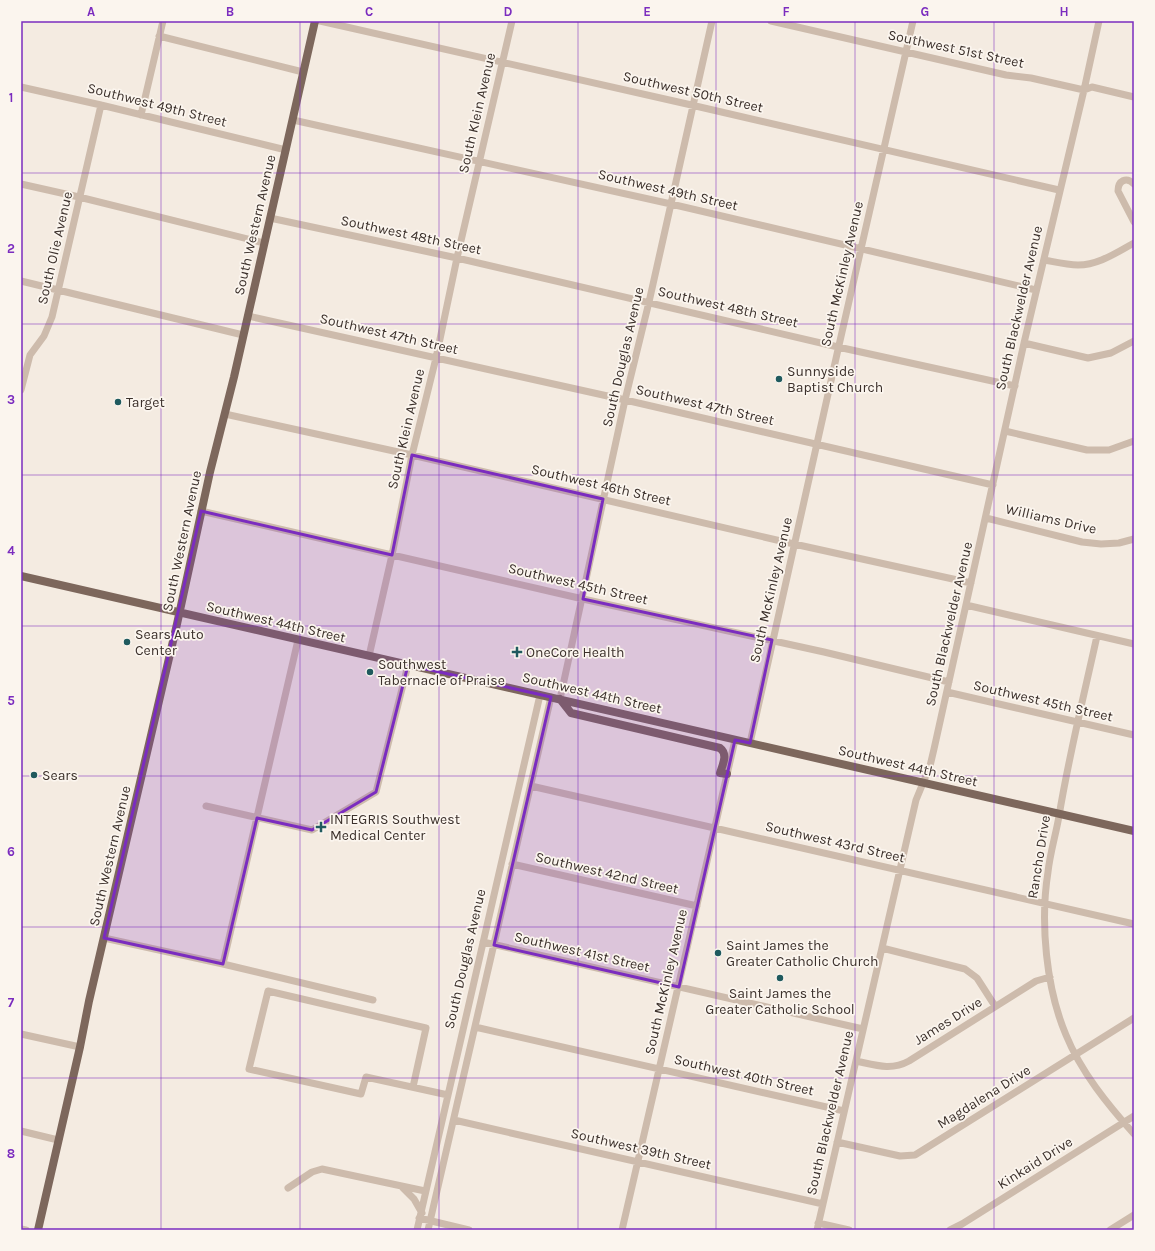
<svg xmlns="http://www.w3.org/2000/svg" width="1155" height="1251" font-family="Karla,sans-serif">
  <rect width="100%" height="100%" fill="#f4ebe1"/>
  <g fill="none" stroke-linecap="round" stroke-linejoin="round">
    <path stroke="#cdbbac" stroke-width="7" d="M320,21L687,104L1059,190
      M771,21L1006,75L1031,78L1084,90L1092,87L1134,97
      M159,36L303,72
      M21,87L101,105L286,150
      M141,115L163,21
      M293,120L671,204L1036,290
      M21,184L79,197L264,243
      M1134,184C1126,176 1118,181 1118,191L1134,222
      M270,218L457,258L838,347L1015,386
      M1044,260C1055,262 1067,265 1078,265C1099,265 1117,252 1134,243
      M21,281L243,335
      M248,316L621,399L993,485
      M1024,343L1088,358L1111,353L1134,341
      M21,390L30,355L44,336L52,317L101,105
      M225,414L412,455L794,544L971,583
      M1005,431L1087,450H1109L1134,441
      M201,511L583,599L824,652L949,682
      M986,518L1082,542L1101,544L1119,543L1134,539
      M966,605L1134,644
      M1097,636C1084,695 1069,755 1059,816C1056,834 1050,853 1048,872C1040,922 1046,988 1066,1035C1081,1072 1108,1105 1134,1134
      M369,656L392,555L412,455L436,358L457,258L512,21
      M947,692L1134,735
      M560,699L625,400L649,302L712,21
      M750,743L837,354L913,21
      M531,786L1134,924
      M206,806L312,830L376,792L408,665
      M512,864L697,906
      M104,938L223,964L298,640
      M483,942L863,1029
      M882,948L965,969L977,978L995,1006
      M223,964L373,1000
      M475,1027L844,1111
      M21,1034L80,1047
      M856,1061C875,1065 891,1071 909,1061L1036,981L1050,977
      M413,1087L426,1028L268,991L249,1069L361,1094L366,1077L448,1095
      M454,1120L823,1204
      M21,1131L58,1140
      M837,1142L900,1156L915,1155L1134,1018
      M288,1188L312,1172L322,1169L425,1191
      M403,1188L414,1199L422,1213
      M419,1218L469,1230
      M818,1223L849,1230
      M21,1229L26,1230
      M417,1230L540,695
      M428,1230L551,697
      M622,1230L735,740
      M817,1230L916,800L930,766L934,749L1024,343L1084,90L1099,21
      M950,1230L962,1224L1134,1116
      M1110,1230L1134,1215"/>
    <path stroke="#7d675c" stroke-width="8" d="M21,576L1134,831
      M560,699L571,713L720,748C728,754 723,764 720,773L727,774
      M38,1230L80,1047L89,1001L177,624L210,472L234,377L315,21"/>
  </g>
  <path fill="#7b2cbf" fill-opacity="0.2" stroke="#7b2cbf" stroke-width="3" stroke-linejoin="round" d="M412,455L603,499L583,599L772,640L750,743L735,740L679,987L494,945L551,697L408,665L376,792L312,830L257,818L223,964L104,938L201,511L392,555Z"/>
  <path fill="none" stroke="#7b2cbf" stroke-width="1" stroke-opacity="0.55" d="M161,21V1230M300,21V1230M439,21V1230M578,21V1230M716,21V1230M855,21V1230M994,21V1230M21,173H1134M21,324H1134M21,475H1134M21,626H1134M21,776H1134M21,927H1134M21,1078H1134"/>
  <g fill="#1f5a5e" stroke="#fbf5ee" stroke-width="1.5">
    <circle cx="779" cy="379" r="4"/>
    <circle cx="118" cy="402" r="4"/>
    <circle cx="127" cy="642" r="4"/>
    <path d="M515 646h4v4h4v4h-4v4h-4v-4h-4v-4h4z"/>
    <circle cx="370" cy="672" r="4"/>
    <circle cx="34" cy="775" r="4"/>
    <path d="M319 821h4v4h4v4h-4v4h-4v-4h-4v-4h4z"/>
    <circle cx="718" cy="953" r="4"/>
    <circle cx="780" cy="978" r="4"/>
  </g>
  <g text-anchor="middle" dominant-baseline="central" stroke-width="3.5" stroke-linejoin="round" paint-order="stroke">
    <g font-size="14" fill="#3b302b" stroke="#fbf5ee">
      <text transform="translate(956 49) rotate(12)">Southwest 51st Street</text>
      <text transform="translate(693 92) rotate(13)">Southwest 50th Street</text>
      <text transform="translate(157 105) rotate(14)">Southwest 49th Street</text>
      <text transform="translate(477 113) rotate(-77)">South Klein Avenue</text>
      <text transform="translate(668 190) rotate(13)">Southwest 49th Street</text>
      <text transform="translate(255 225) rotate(-77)">South Western Avenue</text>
      <text transform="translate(411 235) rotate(12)">Southwest 48th Street</text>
      <text transform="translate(55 248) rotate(-77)">South Olie Avenue</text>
      <text transform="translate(842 274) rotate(-77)">South McKinley Avenue</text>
      <text transform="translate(728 307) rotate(13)">Southwest 48th Street</text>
      <text transform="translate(1019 308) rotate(-77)">South Blackwelder Avenue</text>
      <text transform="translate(389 334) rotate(13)">Southwest 47th Street</text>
      <text transform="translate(623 357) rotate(-77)">South Douglas Avenue</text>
      <text transform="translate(705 405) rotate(13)">Southwest 47th Street</text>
      <text transform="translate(406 429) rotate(-77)">South Klein Avenue</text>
      <text transform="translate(601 485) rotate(13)">Southwest 46th Street</text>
      <text transform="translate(1051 519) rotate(13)">Williams Drive</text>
      <text transform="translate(182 541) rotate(-78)">South Western Avenue</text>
      <text transform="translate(578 584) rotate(13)">Southwest 45th Street</text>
      <text transform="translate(771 590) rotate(-77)">South McKinley Avenue</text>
      <text transform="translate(276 622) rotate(13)">Southwest 44th Street</text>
      <text transform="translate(949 624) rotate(-77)">South Blackwelder Avenue</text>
      <text transform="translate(592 693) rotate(13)">Southwest 44th Street</text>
      <text transform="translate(1043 701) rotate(13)">Southwest 45th Street</text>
      <text transform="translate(908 766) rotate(13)">Southwest 44th Street</text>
      <text transform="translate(835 842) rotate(13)">Southwest 43rd Street</text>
      <text transform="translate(110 856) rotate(-77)">South Western Avenue</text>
      <text transform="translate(1039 857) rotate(-81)">Rancho Drive</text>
      <text transform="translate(607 873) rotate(13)">Southwest 42nd Street</text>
      <text transform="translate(582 952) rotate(13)">Southwest 41st Street</text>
      <text transform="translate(465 959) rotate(-77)">South Douglas Avenue</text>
      <text transform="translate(666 982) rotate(-77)">South McKinley Avenue</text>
      <text transform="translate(948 1021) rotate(-32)">James Drive</text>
      <text transform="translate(744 1075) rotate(13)">Southwest 40th Street</text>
      <text transform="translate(984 1097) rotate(-32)">Magdalena Drive</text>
      <text transform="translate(830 1113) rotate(-77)">South Blackwelder Avenue</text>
      <text transform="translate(641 1149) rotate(13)">Southwest 39th Street</text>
      <text transform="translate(1035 1163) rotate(-32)">Kinkaid Drive</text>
    </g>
    <g font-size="14" fill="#3b302b" stroke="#fbf5ee" text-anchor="start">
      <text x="787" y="371">Sunnyside<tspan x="787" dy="16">Baptist Church</tspan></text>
      <text x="126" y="402">Target</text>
      <text x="135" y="634">Sears Auto<tspan x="135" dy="16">Center</tspan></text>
      <text x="526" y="652">OneCore Health</text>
      <text x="378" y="664">Southwest<tspan x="378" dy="16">Tabernacle of Praise</tspan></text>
      <text x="42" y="775">Sears</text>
      <text x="330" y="819">INTEGRIS Southwest<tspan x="330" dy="16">Medical Center</tspan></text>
      <text x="726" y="945">Saint James the<tspan x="726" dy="16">Greater Catholic Church</tspan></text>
      <text x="780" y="993" text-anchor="middle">Saint James the<tspan x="780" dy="16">Greater Catholic School</tspan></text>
    </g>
  </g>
  <rect width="1155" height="1251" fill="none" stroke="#fbf5ee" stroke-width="44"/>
  <rect x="22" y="22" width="1111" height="1207" fill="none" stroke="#7b2cbf" stroke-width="1.5"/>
  <g font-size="13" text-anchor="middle" font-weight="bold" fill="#7b2cbf">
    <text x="91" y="16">A</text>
    <text x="230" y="16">B</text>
    <text x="369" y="16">C</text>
    <text x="508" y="16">D</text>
    <text x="647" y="16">E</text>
    <text x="786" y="16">F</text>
    <text x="925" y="16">G</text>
    <text x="1064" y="16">H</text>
    <text x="11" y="102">1</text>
    <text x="11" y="253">2</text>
    <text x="11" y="404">3</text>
    <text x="11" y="555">4</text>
    <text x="11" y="705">5</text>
    <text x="11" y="856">6</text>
    <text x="11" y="1007">7</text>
    <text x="11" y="1158">8</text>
  </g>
</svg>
